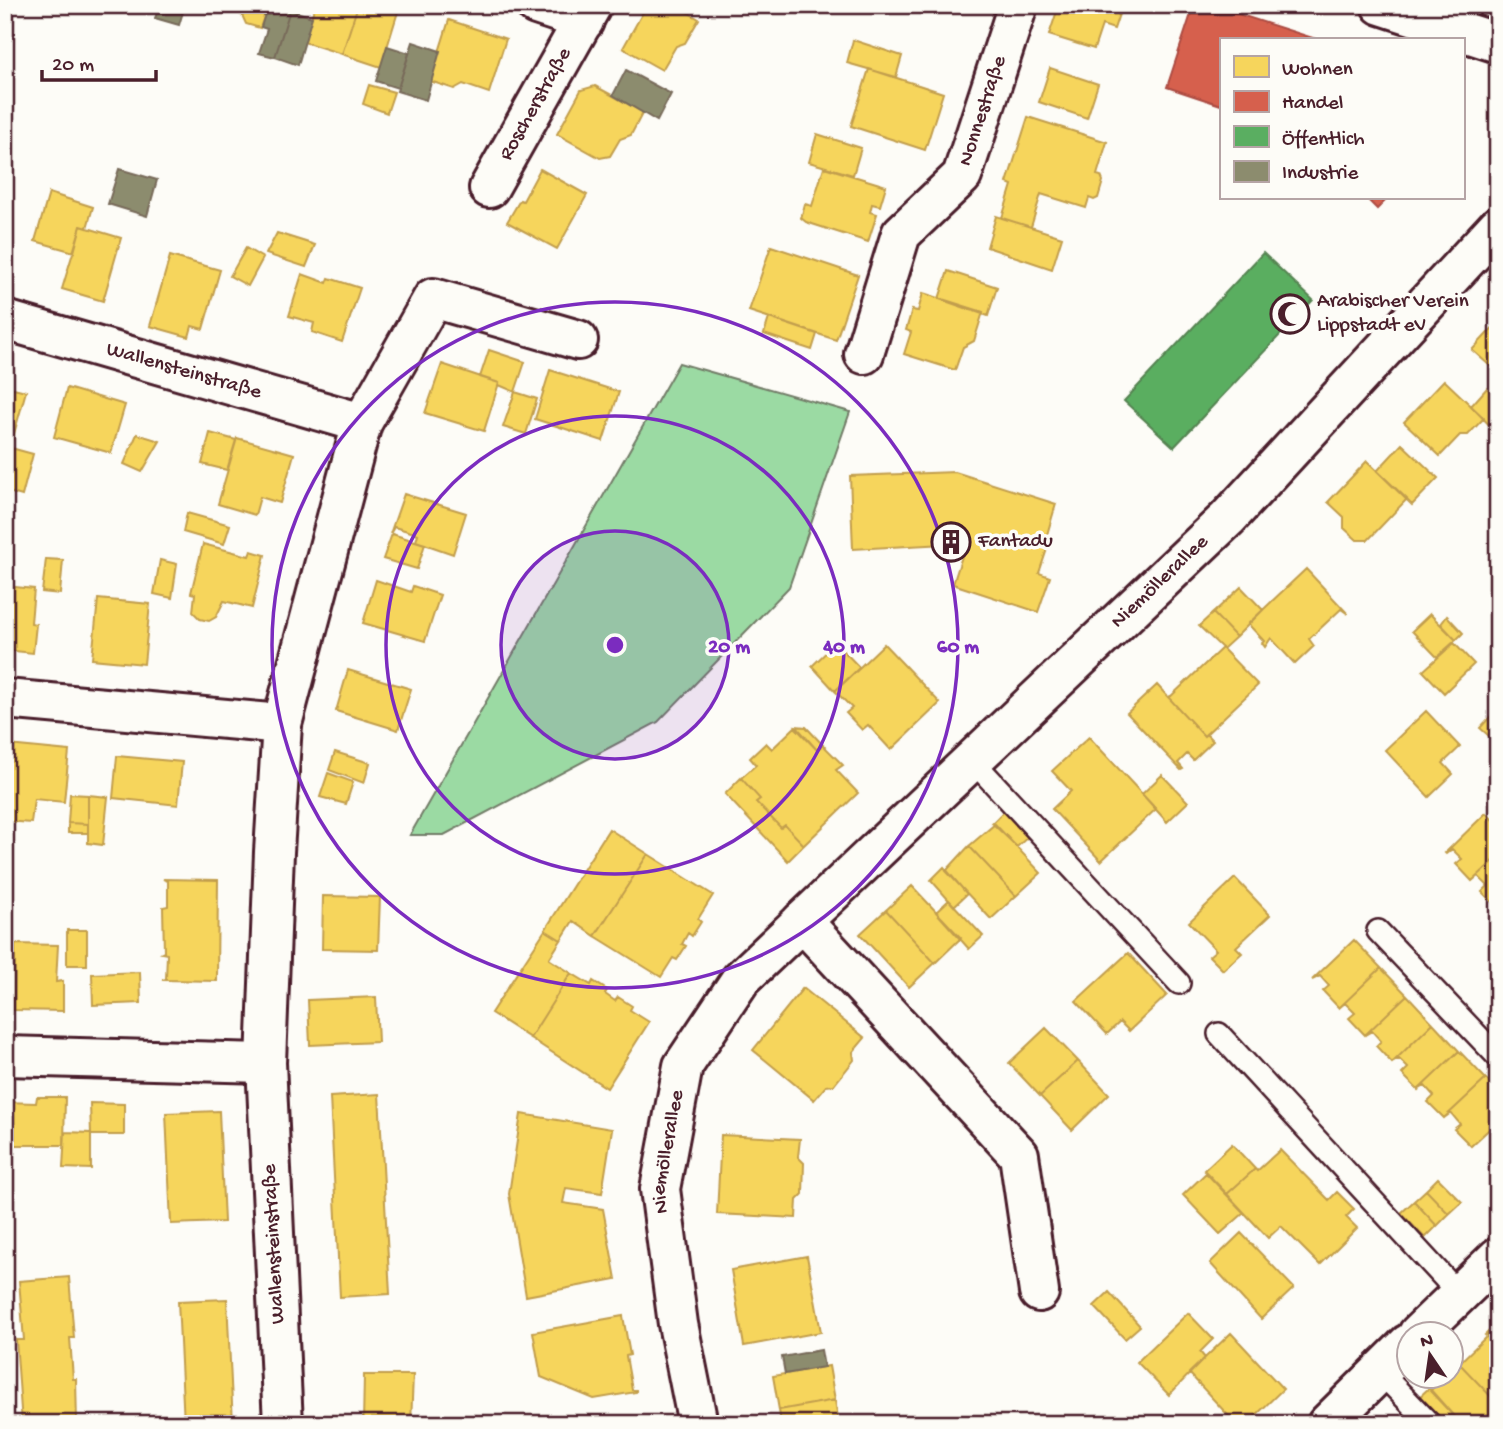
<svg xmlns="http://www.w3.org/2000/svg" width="1503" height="1429" font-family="'Gochi Hand',sans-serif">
  <rect width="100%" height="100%" fill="#fdfcf7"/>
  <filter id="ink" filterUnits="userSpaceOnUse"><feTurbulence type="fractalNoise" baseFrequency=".0143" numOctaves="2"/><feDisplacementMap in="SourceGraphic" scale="14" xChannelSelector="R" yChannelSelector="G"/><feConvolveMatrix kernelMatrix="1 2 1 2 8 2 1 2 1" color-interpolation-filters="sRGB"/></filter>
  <g filter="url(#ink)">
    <path fill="#9bdaa3" stroke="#727c67" stroke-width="2" d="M679,363L850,412L789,587L658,722L444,835H410Z"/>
    <path fill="#f6d55c" stroke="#c29e4d" stroke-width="2" d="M226,5H268L260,28L246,24L242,15L225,9Z
      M315,5H358L342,54L304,42Z
      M358,5H400L381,67L342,54Z
      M647,5H675L699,19L685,43L676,46L662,70L623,48Z
      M1059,5H1122L1114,29L1102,25L1094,49L1049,35Z
      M449,20L506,39L489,93L463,84L454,89L430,81Z
      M853,40L902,56L896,77L847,63Z
      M1050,68L1098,84L1087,118L1039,102Z
      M869,69L943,93L925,150L851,126Z
      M369,85L394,92L387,113L363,104Z
      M595,86L643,112L631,135L620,139L610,156L600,158L557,134L581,90Z
      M1028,117L1107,142L1097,175L1101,176L1103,181L1098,198L1094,200L1089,198L1086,208L1041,194L1031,227L1002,218L1012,185L1007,183Z
      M817,134L861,148L853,175L809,162Z
      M824,167L886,186L880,206L872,204L870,212L877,214L868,242L806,222L801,218L805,204L812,206Z
      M540,169L587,195L557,249L507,222L520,200L523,201Z
      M5,170L13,172L5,204Z
      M49,193L93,207L87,228L81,226L74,252L35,241Z
      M996,216L1062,237L1052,269L987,247Z
      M81,226L121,238L103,301L62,289Z
      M277,233L315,245L306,267L266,254Z
      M771,246L858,275L836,340L749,311Z
      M246,248L263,258L248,286L230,276Z
      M170,256L220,270L203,329L192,326L189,337L150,326Z
      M948,271L997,287L988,316L939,299Z
      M302,274L327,283L329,278L360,288L342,342L312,332L314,323L289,316Z
      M923,293L983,312L974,341L963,347L955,370L904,354L911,332L906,330L912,310L918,311Z
      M769,318L817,334L812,350L764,334Z
      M1498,322V373L1472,350Z
      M489,350L525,362L515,392L499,385V383L480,377Z
      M442,364L499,383L484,431L425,413Z
      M550,370L619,392L603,441L535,419Z
      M1444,380L1484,418L1468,435H1460L1440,456L1404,422Z
      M5,386L26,391L12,441L5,438Z
      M67,388L125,405L111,453L54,437Z
      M1487,388L1498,398V434L1471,406Z
      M515,392L537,399L526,434L503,427Z
      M210,433L236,440L227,470L202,464Z
      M137,434L160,441L142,472L124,464Z
      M237,438L294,454L280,503L260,497L255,515L218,504Z
      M1402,444L1438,478L1412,505L1377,471Z
      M11,448L33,454L22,496L5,491V471Z
      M1367,461L1407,499L1368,540H1357L1344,528V517L1328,502Z
      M955,472L1056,504L1046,538L1050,540L1039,573L1050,577L1038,612L953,584L964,550L946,544L853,549L850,476Z
      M404,494L466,513L453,554L416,541L418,534L394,527L390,534Z
      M187,513L230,525L224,544L183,532Z
      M392,534L425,544L417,569L383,559Z
      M203,544L249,556L251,551L265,555L252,608L224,601L216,617L209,621L200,619L193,612L195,594L191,593Z
      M46,559L63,560L60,594L42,592Z
      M160,560L177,564L172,598L154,594Z
      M1306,569L1348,614L1341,609L1309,639L1314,646L1295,664L1271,638L1265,647L1262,643L1264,641L1248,624Z
      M376,580L411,592L413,586L440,595L425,641L363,623Z
      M5,586L34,589L31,623L36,624L33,653L5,650Z
      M1241,587L1263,610L1236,637L1213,613Z
      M98,599L150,604L144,664L92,659Z
      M1213,613L1236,637L1223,649L1199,626Z
      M1430,614L1456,640L1437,657L1412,631Z
      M1447,616L1463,633L1456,640L1441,624Z
      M836,643L860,668L835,691L812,666Z
      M1454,643L1474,664L1444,693L1423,671Z
      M884,644L940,703L891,750L868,725L862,730L846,713L852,708L835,691Z
      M1222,648L1258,685L1204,736L1169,698Z
      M348,670L411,689L398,730L336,711Z
      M1157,685L1168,697L1171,696L1169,698L1204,736L1206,734L1213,741L1193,760L1187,754L1178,763L1183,769L1181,770L1127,713Z
      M1498,708V744L1480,728Z
      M1426,711L1460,747L1443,763L1453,774L1429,797L1385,750Z
      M796,726L806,727L823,745L817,750Z
      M795,727L817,750L823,745L843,765L836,770L858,793L804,845L785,825L781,828L756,802L760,799L741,778L756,765L750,758L766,743L772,749Z
      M1089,737L1156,809L1101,861L1052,809L1071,791L1052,771Z
      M8,745L69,751L64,802L34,799L31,823L5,821Z
      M335,752L370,763L364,783L329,770Z
      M117,756L182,762L178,805L113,798Z
      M328,773L353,782L346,804L320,797Z
      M1162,775L1188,802L1167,822L1142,794Z
      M741,778L760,799L756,802L781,828L785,825L804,845L788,861L725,794Z
      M70,794L88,795V824L68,823Z
      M88,795L108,797L103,845L88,843Z
      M1005,810L1030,835L1017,847L992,823Z
      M1486,813L1498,825V857L1472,881L1456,864L1462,859L1452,849L1446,854L1445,853Z
      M68,823L88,824V833H68Z
      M995,824L1041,873L1016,896L969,846Z
      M609,829L648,854L595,936L573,921L561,940L545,930Z
      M969,846L1016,896L991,919L946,871Z
      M648,854L713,895L698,919L701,922L692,936L688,933L682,944L686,946L677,960L673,958L661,977L595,936Z
      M1498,857V908L1482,892L1488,886L1478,876L1472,881Z
      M944,867L967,894L954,906L931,880Z
      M1235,878L1270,915L1236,947L1242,953L1223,970L1209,956L1216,950L1189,922Z
      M163,879L218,880L217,981L162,980L166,979L167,954L162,953L164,952L163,907L168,906V881Z
      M912,886L961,938L935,963L886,910Z
      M323,896L380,897L378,950L322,949Z
      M949,900L983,936L969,949L936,912Z
      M886,910L935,963L909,987L860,934Z
      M67,930H87V965H67Z
      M545,930L561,940L549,959L571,973L530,1038L491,1013Z
      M1354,940L1381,968L1339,1008L1323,991L1329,986L1320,976L1312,980Z
      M15,944L58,945L56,982L63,981V1011L14,1010Z
      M1128,953L1167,995L1129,1031L1120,1022L1107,1034L1076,1001Z
      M1381,968L1407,995L1365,1035L1349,1018L1355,1013L1345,1003L1339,1008Z
      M140,972L141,1003L93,1005L92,974Z
      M571,973L591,985L593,981L607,990L605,994L615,1001L618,997L632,1006L630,1010L649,1022L607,1088L530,1038Z
      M803,988L865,1038L853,1052L854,1060L834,1085L826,1086L814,1100L753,1050Z
      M1407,995L1433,1023L1392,1063L1376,1046L1381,1041L1372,1031L1365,1035Z
      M376,997L378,1042L310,1045L308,1000Z
      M1433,1023L1459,1051L1418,1090L1402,1074L1408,1068L1399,1059L1392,1063Z
      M1046,1028L1078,1061L1040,1096L1009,1063Z
      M1459,1051L1486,1079L1444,1118L1428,1102L1434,1096L1425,1086L1418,1090Z
      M1078,1061L1109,1094L1072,1130L1040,1096Z
      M1486,1079L1498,1091V1121L1471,1146L1454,1129L1460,1124L1451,1113L1444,1118Z
      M379,1094L390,1294L340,1297L330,1097Z
      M37,1097H65L64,1145H5V1102L36,1103Z
      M90,1103L124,1104V1135H91Z
      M219,1111L224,1222L171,1224L166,1113Z
      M521,1114L612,1129L602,1193L566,1188L563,1203L603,1209L616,1279L526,1296L509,1194Z
      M65,1132L91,1133V1169L63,1168Z
      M721,1135L800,1139L798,1157L804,1163L803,1194L797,1200L796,1218L717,1214Z
      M1232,1144L1255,1169L1227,1194L1204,1170Z
      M1280,1150L1329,1200L1337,1192L1354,1209L1346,1217L1357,1228L1320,1265L1281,1226L1268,1238L1227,1194L1255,1169L1257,1171Z
      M1206,1173L1244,1213L1220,1234L1183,1195Z
      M1438,1178L1462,1202L1449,1214L1426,1190Z
      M1426,1190L1449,1214L1437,1226L1414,1201Z
      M1414,1201L1437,1226L1425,1238L1401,1213Z
      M1241,1233L1294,1288L1261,1319L1210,1263Z
      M807,1256L821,1332L744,1346L731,1270Z
      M69,1277L74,1338H70L73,1379H76L77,1424H22L16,1340H24L19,1281Z
      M1109,1292L1140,1326L1125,1339L1094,1306Z
      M227,1299L233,1424H184L178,1301Z
      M1188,1313L1213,1339L1200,1352L1205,1358L1169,1395L1137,1362Z
      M623,1316L630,1355L626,1356L632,1390H636V1392L594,1399L541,1377L533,1332Z
      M1498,1323V1346L1485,1335Z
      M1231,1333L1283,1389L1247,1424H1236L1189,1373Z
      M1488,1335L1498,1346V1404L1459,1363Z
      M1459,1363L1498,1404V1424H1461L1430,1391L1445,1376H1450V1371Z
      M829,1366L835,1400L779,1410L773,1376Z
      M364,1375H413L411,1424H363Z
      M1429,1388L1452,1414L1441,1424L1416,1400Z
      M835,1400L839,1424H781L779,1410Z"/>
    <path fill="#d6604d" stroke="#ac4c43" stroke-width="2" d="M1194,5H1210L1319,40H1221V105L1167,87Z
      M1366,198H1388L1377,209Z"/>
    <path fill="#5aae61" stroke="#558351" stroke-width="2" d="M1263,253L1313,300L1174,447L1124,401Z"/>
    <path fill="#8c8c6e" stroke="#786b5a" stroke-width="2" d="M160,5H185L179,25L155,18Z
      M268,5L290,10L275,57L259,53L267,29L261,27Z
      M290,10L312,17L298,65L275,57Z
      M413,42L440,51L426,100L397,91Z
      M387,46L409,53L398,88L376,81Z
      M626,70L671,94L657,121L613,95Z
      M119,169L157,180L147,216L108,204Z
      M821,1350L824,1367L785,1374L782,1357Z"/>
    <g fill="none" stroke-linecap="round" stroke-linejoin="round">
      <g stroke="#4a1f2b" stroke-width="26">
        <path id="service" d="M972,760L1179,983
          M1378,931L1498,1057
          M1219,1034L1459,1294
          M1380,1372L1430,1424"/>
      </g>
      <g stroke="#4a1f2b" stroke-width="44">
        <g id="minor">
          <path d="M536,5L584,21"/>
          <path d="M1381,5L1498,43"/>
          <path id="s1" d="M489,188L592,5"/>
          <path id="s2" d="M5,320L362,423"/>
          <path id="s3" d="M864,354L901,234L962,176L1018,5"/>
          <path d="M5,699L282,724"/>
          <path d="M802,921L1019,1155L1039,1292"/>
          <path d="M5,1056L266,1063"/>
          <path d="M1418,1334L1498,1257"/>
          <path d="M283,1424L266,1063L274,852L282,724L362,423L433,298L578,340"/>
          <path id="s4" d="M698,1424L678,1324L660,1189L683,1066L741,979L1228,518L1498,226"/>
          <path d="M1327,1424L1408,1344"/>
        </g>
      </g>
      <use href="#service" stroke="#fdfcf7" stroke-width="21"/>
      <use href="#minor" stroke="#fdfcf7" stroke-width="38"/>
    </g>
  </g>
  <circle cx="615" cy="645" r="114" fill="#7b2cbf" fill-opacity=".12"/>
  <g fill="none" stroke="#7b2cbf" stroke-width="3.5">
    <circle cx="615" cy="645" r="114"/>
    <circle cx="615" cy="645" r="229"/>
    <circle cx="615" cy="645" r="343"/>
  </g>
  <defs>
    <g id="mosque-ring" transform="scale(2.0125)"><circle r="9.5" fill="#fdfcf7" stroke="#4a1f2b" stroke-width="1.5"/><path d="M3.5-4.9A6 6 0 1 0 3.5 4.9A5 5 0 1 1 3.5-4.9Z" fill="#4a1f2b"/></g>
    <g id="building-ring" transform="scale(2.0125)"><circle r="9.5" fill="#fdfcf7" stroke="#4a1f2b" stroke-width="1.5"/><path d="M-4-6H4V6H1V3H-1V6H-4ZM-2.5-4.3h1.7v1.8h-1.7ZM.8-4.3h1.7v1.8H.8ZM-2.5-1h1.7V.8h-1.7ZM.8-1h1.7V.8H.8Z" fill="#4a1f2b"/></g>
  </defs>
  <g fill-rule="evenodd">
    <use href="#mosque-ring" x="1290" y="314"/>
    <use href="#building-ring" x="951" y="542"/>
  </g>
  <g text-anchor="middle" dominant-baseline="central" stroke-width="7" stroke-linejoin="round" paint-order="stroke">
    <g font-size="21" fill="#4a1f2b" stroke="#fdfcf7">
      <text stroke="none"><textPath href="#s1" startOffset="96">Roscherstraße</textPath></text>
      <text stroke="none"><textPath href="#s3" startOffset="278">Nonnestraße</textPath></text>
      <text stroke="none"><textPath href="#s2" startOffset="186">Wallensteinstraße</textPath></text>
      <text stroke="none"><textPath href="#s4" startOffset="1045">Niemöllerallee</textPath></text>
      <text stroke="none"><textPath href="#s4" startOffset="276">Niemöllerallee</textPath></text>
      <text transform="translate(275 1244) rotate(-93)">Wallensteinstraße</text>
    </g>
    <g font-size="21" fill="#4a1f2b" stroke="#fdfcf7" text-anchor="start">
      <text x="1317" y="302">Arabischer Verein<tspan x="1317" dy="24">Lippstadt eV</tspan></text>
      <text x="978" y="542">Fantadu</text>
    </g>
  </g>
  <circle cx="615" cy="645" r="10" fill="#7b2cbf" stroke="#fdfcf7" stroke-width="3.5"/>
  <g font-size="21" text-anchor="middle" font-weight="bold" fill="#7b2cbf" stroke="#fdfcf7" stroke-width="7" stroke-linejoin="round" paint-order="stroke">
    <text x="729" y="652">20 m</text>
    <text x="844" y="652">40 m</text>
    <text x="958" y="652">60 m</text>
  </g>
  <rect width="1503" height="1429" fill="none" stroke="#fdfcf7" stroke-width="28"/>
  <rect x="14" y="14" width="1475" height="1401" fill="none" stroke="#4a1f2b" stroke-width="2.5" filter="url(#ink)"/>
  <rect x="1220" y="38" width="245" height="161" fill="#fdfcf7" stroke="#b5a4a5" stroke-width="2"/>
  <rect x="1234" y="56" width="35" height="21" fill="#f6d55c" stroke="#b5a4a5" stroke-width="2"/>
  <text x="1282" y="74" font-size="21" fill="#4a1f2b">Wohnen</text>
  <rect x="1234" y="91" width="35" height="21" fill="#d6604d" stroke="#b5a4a5" stroke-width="2"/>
  <text x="1282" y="108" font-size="21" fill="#4a1f2b">Handel</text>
  <rect x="1234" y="126" width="35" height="21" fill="#5aae61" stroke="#b5a4a5" stroke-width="2"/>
  <text x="1282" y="144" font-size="21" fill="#4a1f2b">Öffentlich</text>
  <rect x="1234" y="161" width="35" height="21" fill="#8c8c6e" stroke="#b5a4a5" stroke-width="2"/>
  <text x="1282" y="178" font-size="21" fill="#4a1f2b">Industrie</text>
  <g transform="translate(1430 1355) rotate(347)"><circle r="33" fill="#fdfcf7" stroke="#b5a4a5" stroke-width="2"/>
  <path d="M0-5L12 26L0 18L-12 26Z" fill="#4a1f2b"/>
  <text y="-10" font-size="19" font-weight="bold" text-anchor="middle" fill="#4a1f2b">N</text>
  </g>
  <path d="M42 70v10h114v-10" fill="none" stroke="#4a1f2b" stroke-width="3.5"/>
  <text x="52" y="70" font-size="21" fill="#4a1f2b" stroke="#fdfcf7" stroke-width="5" paint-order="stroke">20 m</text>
</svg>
